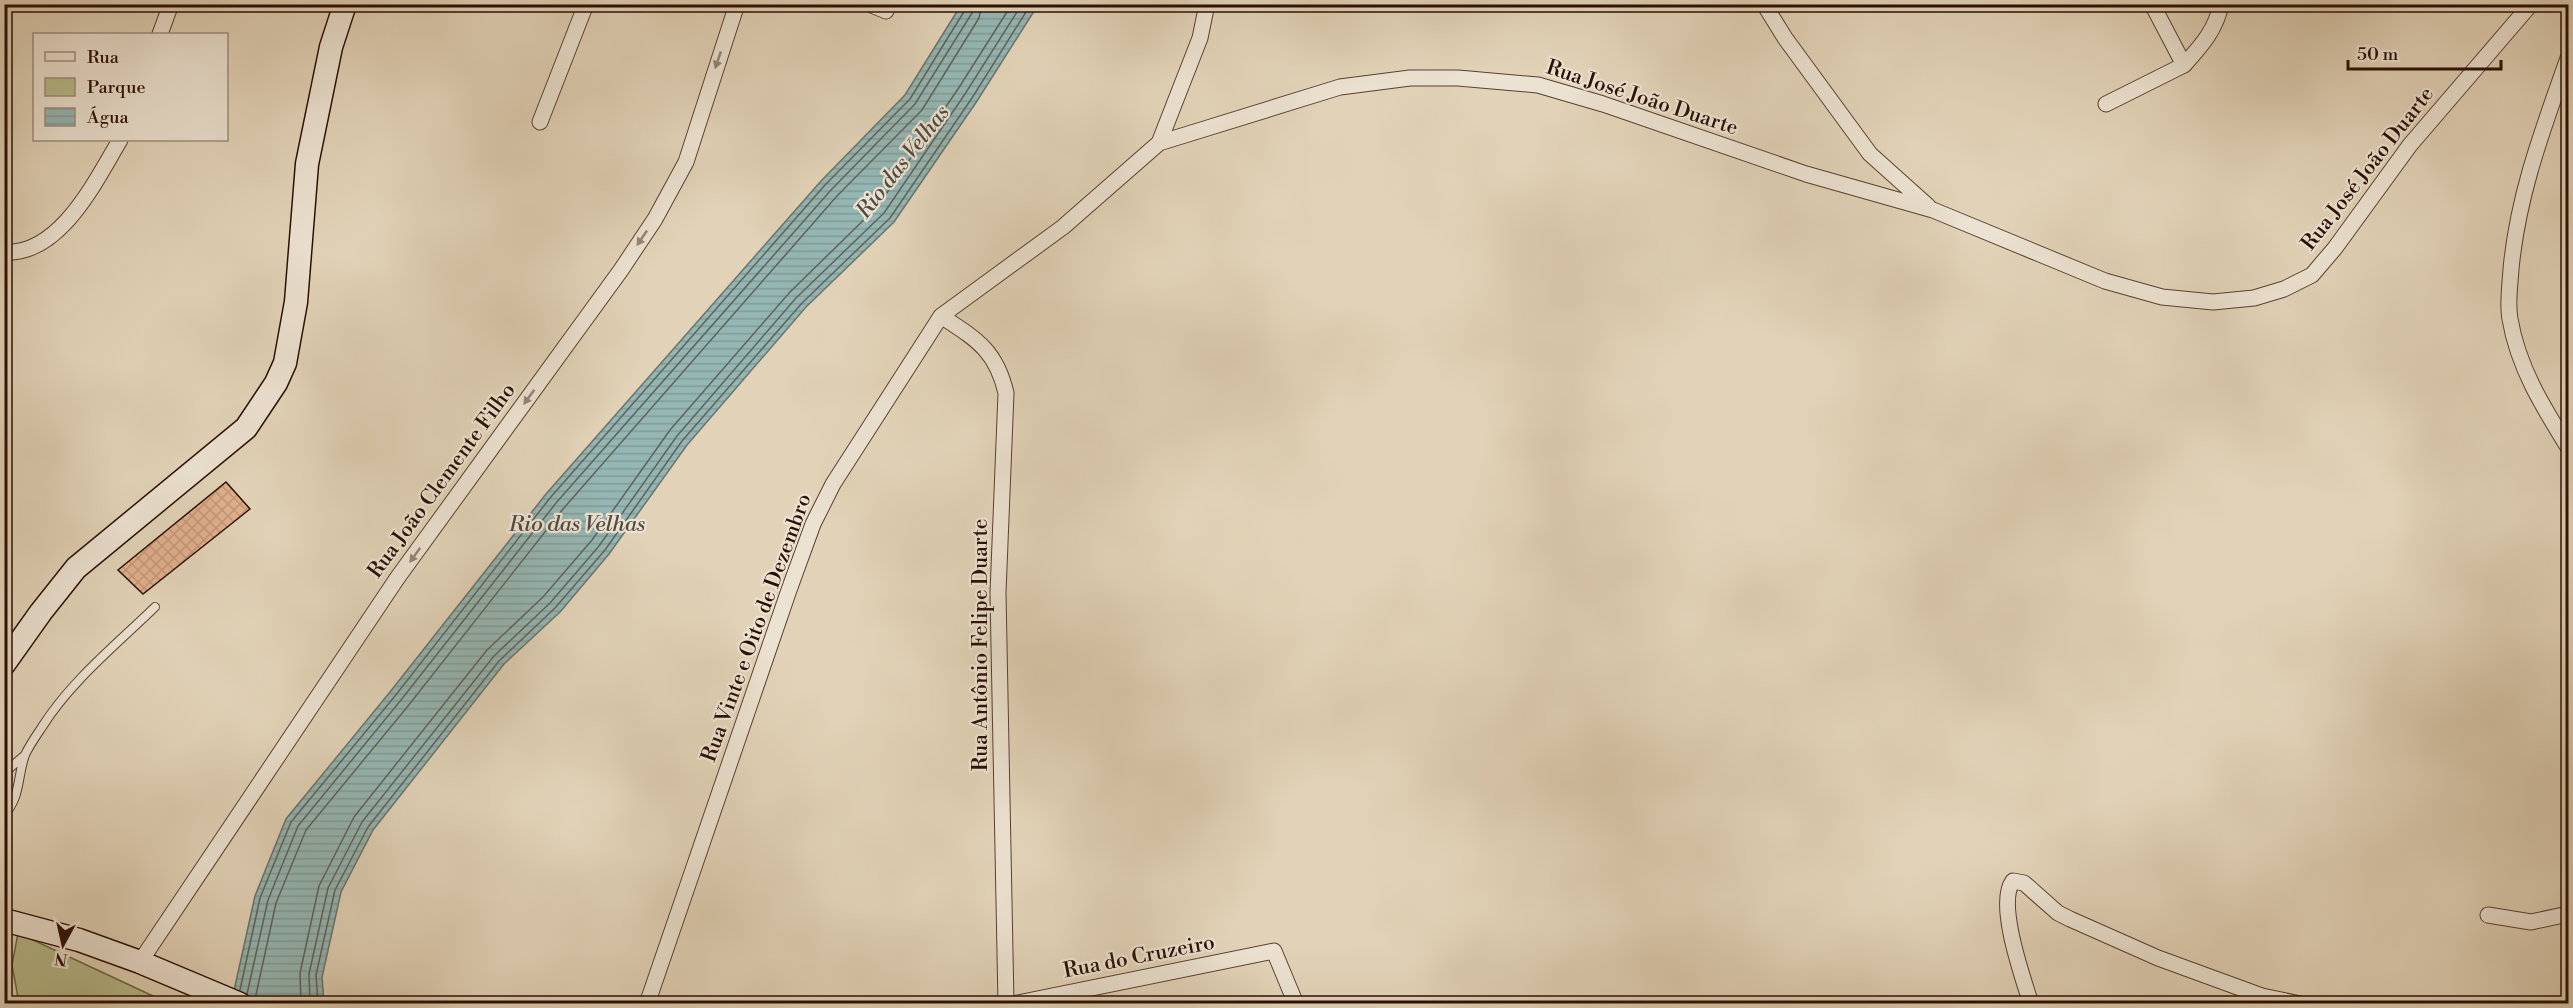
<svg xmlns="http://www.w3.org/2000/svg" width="2573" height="1008" font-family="'Libre Bodoni',serif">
  <defs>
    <pattern id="water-rules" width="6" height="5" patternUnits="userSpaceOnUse" patternTransform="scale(1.5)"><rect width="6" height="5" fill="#95b7b4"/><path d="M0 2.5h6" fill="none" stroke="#819c99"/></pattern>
    <pattern id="building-cross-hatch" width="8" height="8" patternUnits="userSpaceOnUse" patternTransform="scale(1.5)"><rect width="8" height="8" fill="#e1b08d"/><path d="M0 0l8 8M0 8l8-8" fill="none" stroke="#c19678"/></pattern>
  </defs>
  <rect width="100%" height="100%" fill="#e2d3b8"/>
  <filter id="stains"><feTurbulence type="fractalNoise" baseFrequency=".00333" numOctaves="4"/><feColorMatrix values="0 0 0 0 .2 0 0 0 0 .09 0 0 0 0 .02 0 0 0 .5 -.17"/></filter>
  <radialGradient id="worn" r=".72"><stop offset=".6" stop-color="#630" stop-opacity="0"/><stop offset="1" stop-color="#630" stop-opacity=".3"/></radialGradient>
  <path fill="#b8bb8b" stroke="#716548" stroke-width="1.5" d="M18,933L168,1003H19L12,965Z"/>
  <path fill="url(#water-rules)" stroke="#6a746e" stroke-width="1.5" d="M961,5H1038L977,101L894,222L806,307L687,445L609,554L560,612L504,664L373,830L341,892L322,977L324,1003L231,1004L255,896L286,819L390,692L546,494L821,181L905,95Z"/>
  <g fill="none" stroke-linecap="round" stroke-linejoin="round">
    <path stroke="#60635c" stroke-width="1.5" d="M240,990L260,898L291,822L395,696L550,498L825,185L910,99L965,10L966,4
      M247,994L268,900L298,826L401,700L556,503L831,190L915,104L972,13L973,4
      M254,1004L276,903L306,830L408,706L563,509L837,196L922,110L979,18L982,4
      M301,1004L300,973L319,886L354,817L487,650L543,597L592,540L670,430L790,292L877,207L958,89L1012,4
      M310,1004L309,974L328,888L362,822L494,656L550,603L599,546L677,436L796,298L884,213L965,94L1022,4
      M318,1004L316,975L335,890L368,827L499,661L555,608L605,550L682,441L802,303L890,218L972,98L1031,4"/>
  </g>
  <path fill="url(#building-cross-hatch)" stroke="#2a0f04" stroke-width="1.5" d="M226,482L250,509L143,594L118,570Z"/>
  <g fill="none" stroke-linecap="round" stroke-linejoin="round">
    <g stroke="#584031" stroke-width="10">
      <path id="lane" d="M4,773L25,755
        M4,815C21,797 17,777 25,755C29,746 36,736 42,727C71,681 116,645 155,607"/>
    </g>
    <g stroke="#584031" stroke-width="17">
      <path id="street" d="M869,4L886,11
        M1764,4L1785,38L1870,154L1928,206
        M160,34L171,4
        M2568,58C2543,129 2518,194 2511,269C2510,286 2507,303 2510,319C2518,367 2543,407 2568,447
        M2184,65C2201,46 2216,30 2221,4
        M2106,104L2184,65L2152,4
        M540,122L586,4
        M1159,143L1340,87L1410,78H1458L1538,85L1603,104L1806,174L1933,210L2105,281L2162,297L2213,302L2254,298L2284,289L2312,275L2335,248L2410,145L2531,4
        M4,252C60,256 96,180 120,140
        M941,316C976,339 996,350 1006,393L998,593L1006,1004
        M2488,915L2531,922L2568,914
        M140,962L398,577L621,270L655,219L686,162L737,4
        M647,1004L789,590L813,524L833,484L941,316L1063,227L1159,143L1200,38L1207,4
        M1013,1004L1274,951L1296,1004
        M2031,1004C2023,978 1996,903 2013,881L2024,883L2058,913L2070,919L2158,958L2262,996L2300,1004"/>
    </g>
    <g stroke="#2a0f04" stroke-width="25">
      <path id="secondary" d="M4,664L41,612L76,568L246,428L276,383L285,363L296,302L307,164L331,47L345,4
        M4,920L79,940L140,962L240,1004"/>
    </g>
    <use href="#lane" stroke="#ece2d1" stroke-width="8"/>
    <use href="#street" stroke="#ece2d1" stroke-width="15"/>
    <use href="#secondary" stroke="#ece2d1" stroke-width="22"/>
  </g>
  <defs><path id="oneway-solid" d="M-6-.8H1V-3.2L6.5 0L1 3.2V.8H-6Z" transform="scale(1.5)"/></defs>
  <g fill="#958375">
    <use href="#oneway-solid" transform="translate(718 60) rotate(109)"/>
    <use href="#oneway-solid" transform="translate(642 238) rotate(124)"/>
    <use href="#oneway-solid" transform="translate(529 397) rotate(126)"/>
    <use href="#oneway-solid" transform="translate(415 555) rotate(126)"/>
  </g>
  <g text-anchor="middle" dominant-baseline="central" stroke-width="4.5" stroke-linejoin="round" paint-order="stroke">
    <g font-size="21" fill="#2a0f04" stroke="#ece2d1">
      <text transform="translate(1642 98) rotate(18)">Rua José João Duarte</text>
      <text transform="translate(2368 169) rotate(-52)">Rua José João Duarte</text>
      <text transform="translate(442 481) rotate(-54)">Rua João Clemente Filho</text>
      <text transform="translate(757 628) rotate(-70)">Rua Vinte e Oito de Dezembro</text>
      <text transform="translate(981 645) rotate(-90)">Rua Antônio Felipe Duarte</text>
      <text transform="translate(1139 957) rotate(-11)">Rua do Cruzeiro</text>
    </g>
    <g font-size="22" font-style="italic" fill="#4f4a42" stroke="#ece2d1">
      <text transform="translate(903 162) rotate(-52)">Rio das Velhas</text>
      <text x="577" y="524">Rio das Velhas</text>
    </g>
  </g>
  <rect width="2573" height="1008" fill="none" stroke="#e2d3b8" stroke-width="24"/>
  <rect x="6" y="6" width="2561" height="996" fill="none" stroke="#2a0f04" stroke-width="3"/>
  <rect x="12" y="12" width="2549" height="984" fill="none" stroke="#2a0f04" stroke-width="1.5"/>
  <rect x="33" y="33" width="195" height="108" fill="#ece2d1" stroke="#9e8e7f" stroke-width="1.5"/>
  <rect x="45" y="52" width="30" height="9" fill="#ece2d1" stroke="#9e8e7f" stroke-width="1.5"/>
  <text x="87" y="63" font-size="18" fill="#2a0f04">Rua</text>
  <rect x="45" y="78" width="30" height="18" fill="#b8bb8b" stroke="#9e8e7f" stroke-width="1.5"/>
  <text x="87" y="93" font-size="18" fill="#2a0f04">Parque</text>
  <rect x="45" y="108" width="30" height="18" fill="url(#water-rules)" stroke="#9e8e7f" stroke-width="1.5"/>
  <text x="87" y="123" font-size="18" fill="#2a0f04">Água</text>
  <g transform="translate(63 945) rotate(188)" stroke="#ece2d1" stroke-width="4.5" paint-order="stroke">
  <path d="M0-4.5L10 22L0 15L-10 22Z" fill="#2a0f04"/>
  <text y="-9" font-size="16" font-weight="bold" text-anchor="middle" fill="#2a0f04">N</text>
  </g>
  <path d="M2348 60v9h153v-9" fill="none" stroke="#2a0f04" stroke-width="3"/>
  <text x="2357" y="60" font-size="18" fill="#2a0f04" stroke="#ece2d1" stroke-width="4.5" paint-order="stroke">50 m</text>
  <rect width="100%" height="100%" filter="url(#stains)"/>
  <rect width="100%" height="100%" fill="url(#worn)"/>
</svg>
